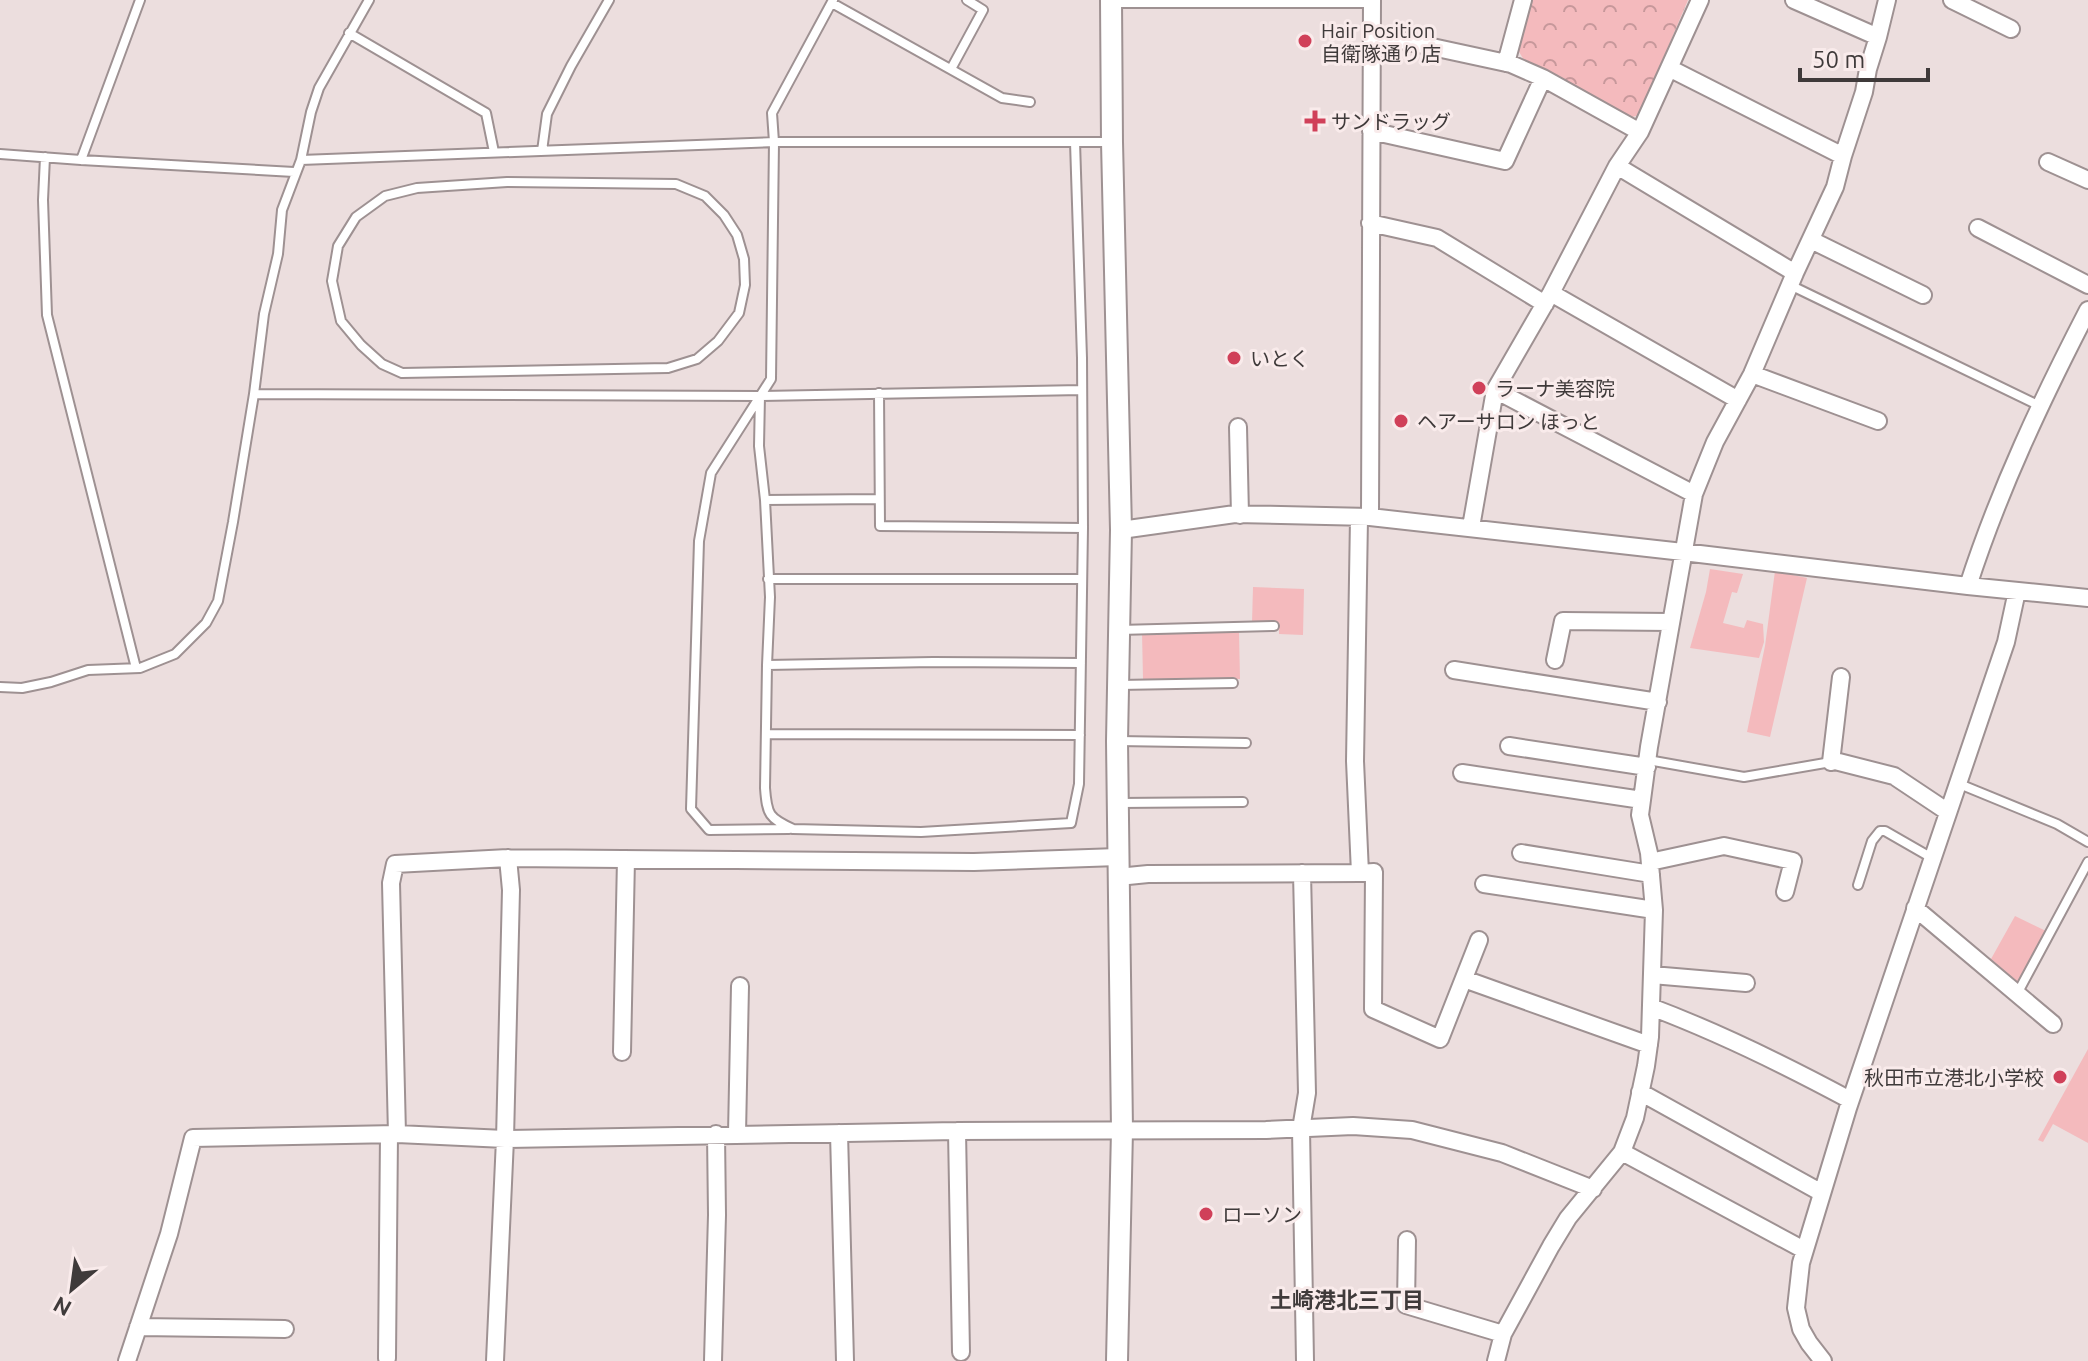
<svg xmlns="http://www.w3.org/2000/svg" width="2088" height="1361" font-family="Ubuntu,'Noto Sans JP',sans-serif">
  <defs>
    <pattern id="forest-crowns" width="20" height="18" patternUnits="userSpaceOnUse" patternTransform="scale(2)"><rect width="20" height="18" fill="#f4babd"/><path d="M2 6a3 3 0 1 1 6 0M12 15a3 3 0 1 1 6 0" fill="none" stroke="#c7989b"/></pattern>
  </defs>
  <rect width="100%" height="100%" fill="#ecdede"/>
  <path fill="#f4babd" d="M1710,569L1743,574L1737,593L1732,592L1723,623L1744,628L1747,620L1763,624L1764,642L1759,658L1690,648L1706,592Z
    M1775,571L1807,578L1770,737L1747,732L1765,646Z
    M1253,587L1304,589L1303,635L1279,634V623H1252Z
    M1142,632H1239L1240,679H1143Z
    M2015,916L2046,931L2018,983L1991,959Z
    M2088,1049V1143L2053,1124L2043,1142L2038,1140Z"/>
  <path fill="url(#forest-crowns)" d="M1532,0H1688L1639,115L1629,118L1525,62L1518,50Z"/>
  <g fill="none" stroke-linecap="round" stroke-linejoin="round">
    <g stroke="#9e9192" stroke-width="12">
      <path id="service" d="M832,3L1002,98L1030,102
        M1112,3H1372
        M349,33L486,113L494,152
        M951,69L983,10L967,0
        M542,151L547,114L571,66L609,0
        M0,154L81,160L294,172
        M45,157L43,200L47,315L136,668
        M81,160L140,0
        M301,160L774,142H1111
        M507,182L676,184L705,196L724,215L737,235L744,259L745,285L739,313L718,341L697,359L668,368L402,373L382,364L361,345L341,321L332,281L338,246L356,217L385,196L417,188Z
        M1790,285L2040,406
        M879,393L880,526L1083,528
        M254,394L760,396L1081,390
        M760,396L759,446L765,500L770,597L767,665L765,788C767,815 769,818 793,829L921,832L1071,823L1079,784L1083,528L1082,358L1075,142
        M765,500L879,499
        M768,579H1082
        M1119,630L1274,626
        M767,665L933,662L1081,663
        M1119,685L1233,683
        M0,687L22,688L51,682L88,670L140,668L175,654L206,623L218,601L233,522L254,394L264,314L278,254L282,210L301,160L311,112L319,88L369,0
        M766,734L1080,735
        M1118,741L1246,743
        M1648,760L1744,777L1831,762
        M1957,783L2057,824L2088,842
        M1119,803L1243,802
        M789,829L709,830L691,809L699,541L711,473L771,379L774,142L772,113L833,0
        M1858,885L1872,841L1880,831H1885L1932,858
        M2017,994L2088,862"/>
    </g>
    <g stroke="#9e9192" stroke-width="20">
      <path id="minor" d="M1794,0L1878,37
        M1952,0L2011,29
        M1372,34L1511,64L1543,78L1640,132
        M1506,63L1523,0
        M1669,68L1843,156
        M1371,131L1505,161L1543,78
        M2048,162L2088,180
        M1617,166L1795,273
        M1370,223L1437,238L1545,304
        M1978,228L2088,285
        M1811,240L1923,295
        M1551,293L1738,400
        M1752,374L1878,421
        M1495,390L1694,494
        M1238,427L1240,515
        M1370,517L1372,0
        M1471,527L1495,390L1551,293L1617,166L1640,132L1700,0
        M1121,530L1235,514L1370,517L1683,552L1968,586L2088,598
        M1968,586C1999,490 2042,399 2088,310
        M1555,660L1563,621L1671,622
        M1454,670L1658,702
        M1841,677L1831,762L1835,761L1894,776L1948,812
        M1509,746L1647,767
        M1462,773L1642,800
        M1521,853L1651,874
        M1650,862L1724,846L1793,861L1785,892
        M1302,873L1307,1093L1301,1129L1305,1361
        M1360,873L1374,872L1373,1009L1440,1039L1479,940
        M1118,877L1148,874L1360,873L1355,761L1359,518
        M1484,884L1654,910
        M1915,908L2053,1024
        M1652,975L1746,983
        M1464,979L1649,1045
        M1651,1007C1720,1033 1785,1065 1850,1100
        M622,1052L626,859
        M1640,1092L1822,1193
        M957,1131L961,1352
        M839,1133L845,1361
        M397,1134L391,883L395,864L508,858L974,862L1118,857
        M737,1134L740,986
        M1622,1152L1804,1250
        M1407,1240L1406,1305L1503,1334
        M138,1327L285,1329
        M387,1358L389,1134
        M127,1361L169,1234L193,1138L397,1134L505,1139L957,1131L1266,1130L1353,1126L1412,1130L1502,1153L1593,1189
        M495,1361L505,1139L511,890L508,858
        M713,1361L717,1215L716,1134
        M1496,1361L1503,1334L1551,1246L1568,1218L1622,1152L1635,1118L1646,1066L1650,1037L1654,910L1649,853L1640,815L1649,747L1694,494L1715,442L1752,374L1795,273L1835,187L1843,156L1864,92L1868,69L1878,37L1887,0
        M1823,1361L1809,1343L1801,1329L1796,1308L1801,1263L1848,1108L2006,642L2017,591"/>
    </g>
    <g stroke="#9e9192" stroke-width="24">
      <path id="tertiary" d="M1111,0L1112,142L1121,530L1117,741L1122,1130L1117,1361"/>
    </g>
    <use href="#service" stroke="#fff" stroke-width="8"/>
    <use href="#minor" stroke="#fff" stroke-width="16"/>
    <use href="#tertiary" stroke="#fff" stroke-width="20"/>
  </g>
  <g fill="#d04059" stroke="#f9ebeb" stroke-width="3">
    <circle cx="1305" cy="41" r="8"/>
    <path d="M1311 109h8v8h8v8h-8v8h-8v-8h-8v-8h8z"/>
    <circle cx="1234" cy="358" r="8"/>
    <circle cx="1479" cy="388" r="8"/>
    <circle cx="1401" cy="421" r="8"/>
    <circle cx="2060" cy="1077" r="8"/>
    <circle cx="1206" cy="1214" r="8"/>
  </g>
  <g text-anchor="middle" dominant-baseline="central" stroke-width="6" stroke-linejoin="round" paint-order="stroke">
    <g font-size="20" fill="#3f3a3a" stroke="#f9ebeb" text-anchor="start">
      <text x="1321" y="30">Hair Position<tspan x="1321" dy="23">自衛隊通り店</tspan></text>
      <text x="1331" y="121">サンドラッグ</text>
      <text x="1250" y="358">いとく</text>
      <text x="1495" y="388">ラーナ美容院</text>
      <text x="1417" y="421">ヘアーサロン ほっと</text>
      <text x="2044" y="1077" text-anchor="end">秋田市立港北小学校</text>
      <text x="1222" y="1214">ローソン</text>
    </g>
    <g font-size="22" font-weight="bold" fill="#3f3a3a" stroke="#f9ebeb">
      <text x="1347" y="1299">土崎港北三丁目</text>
    </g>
  </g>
  <g transform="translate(72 1289) rotate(209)" stroke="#f9ebeb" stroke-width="6" paint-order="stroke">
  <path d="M0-6L14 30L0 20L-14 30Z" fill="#3f3a3a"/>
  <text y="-12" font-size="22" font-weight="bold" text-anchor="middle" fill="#3f3a3a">N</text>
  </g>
  <path d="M1800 68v12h128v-12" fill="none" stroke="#3f3a3a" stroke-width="4"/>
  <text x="1812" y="68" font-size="24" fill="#3f3a3a" stroke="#f9ebeb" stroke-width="6" paint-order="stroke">50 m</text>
</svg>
